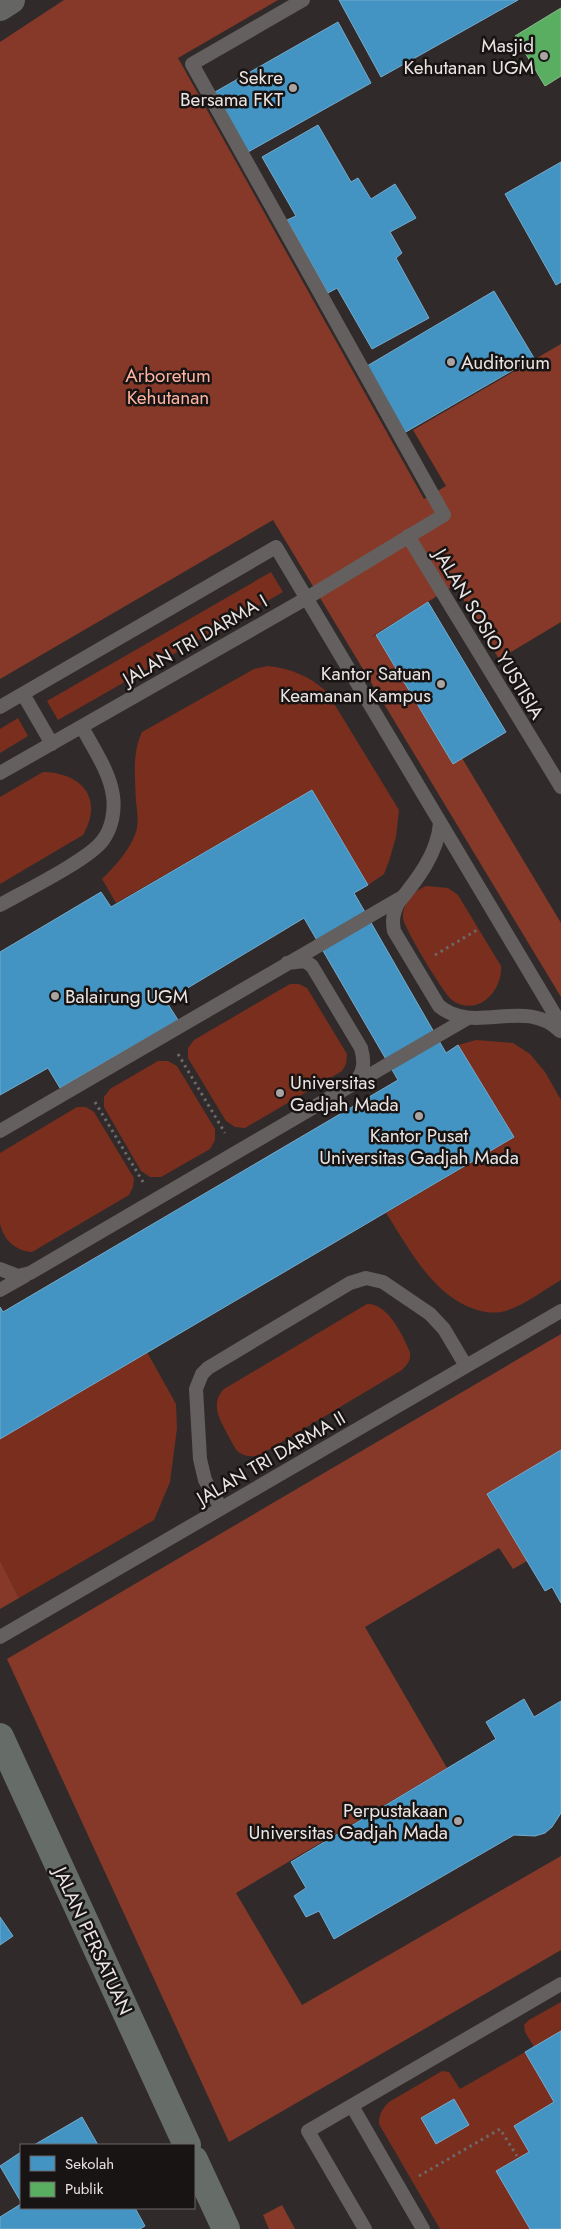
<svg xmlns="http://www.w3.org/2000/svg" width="561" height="2229" font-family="Jost,sans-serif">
  <rect width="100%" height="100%" fill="#302b2a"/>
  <path fill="#7a2e1e" d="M271,572L283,592L58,720L47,701Z
    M268,666C292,669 309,676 327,692L399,810L396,837L389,861L384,874L368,885L312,790L116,903L102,879C115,866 130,850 136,832C139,822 137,811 136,801C135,778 132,753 142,732L254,669Z
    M18,718L28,736L0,753V729Z
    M43,772C82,773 104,798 83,835L0,884V797Z
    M426,886L448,888L458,895L501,966C503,991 477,1018 452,1000C444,994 404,928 403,918C402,904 413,891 426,886Z
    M290,984H299L307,988L347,1054L346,1064L342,1071L245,1128L235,1127L226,1121L188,1058V1048L194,1040Z
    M476,1040L513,1043L530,1054L545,1072L561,1100V1280C544,1290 526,1304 508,1310C501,1313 492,1313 486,1312C436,1303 411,1251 386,1213L514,1137L458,1045Z
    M158,1061H168L177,1066L215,1129V1140L210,1149L161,1177H150L141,1171L104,1107V1097L110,1089Z
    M77,1107H86L94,1112L134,1178L133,1187L129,1195L32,1252C16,1251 3,1240 0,1223C0,1206 0,1172 0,1153Z
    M367,1304C388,1303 403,1336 410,1352C411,1360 408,1364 402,1370L260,1455C253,1457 246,1457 240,1453C235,1450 232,1442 229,1437C221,1421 209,1405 224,1389Z
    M147,1352L176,1404L177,1428L170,1482L154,1520L19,1598L0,1560V1439Z
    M561,2002V2229H440L379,2124C379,2114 382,2109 389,2102L442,2071L449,2072L460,2089L534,2047L525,2032L524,2025L529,2020Z"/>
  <path fill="#863928" d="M64,0H278L178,58L424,499L446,486L413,430L561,344V622L499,659L455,585L371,637L376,635L453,763L462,758L561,923V997L273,520L0,679V42Z
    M561,1334V1450L527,1561L513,1569L499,1548L365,1627L447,1768L236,1893L302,2005L561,1856V1950L229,2142L7,1659Z
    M0,1560L19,1598L0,1609Z
    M282,2205L295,2229H269L263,2215Z"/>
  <path fill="#4393c3" stroke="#75abcd" d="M339,0H518L381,77Z
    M338,22L371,83L248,152L215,92Z
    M318,125L351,182L358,178L371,199L395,184L416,218L390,232L402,253L396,258L429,318L372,349L337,288L328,293L287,220L296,216L262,157Z
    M561,162V282L556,285L505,194Z
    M494,291L534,358L404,433L367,366Z
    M428,602L506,732L453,764L376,635Z
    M312,790L368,885L354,893L446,1053L458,1045L514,1137L0,1439V1307L3,1312L398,1080L304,918L166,1001L178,1020L60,1088L48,1068L0,1095V952L101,892L111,907Z
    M561,1450V1603L552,1587L545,1591L487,1494Z
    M524,1699L534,1717L561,1701V1813L552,1827L545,1833L535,1836L514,1835L334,1939L319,1911L306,1917L294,1896L306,1888L291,1862L496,1739L486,1722Z
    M0,1917L13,1936L0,1945Z
    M561,2031V2229H530L496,2171L529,2152L514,2126L554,2102L525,2052Z
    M454,2099L469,2125L436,2144L421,2118Z
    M82,2117L98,2145H34Z
    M21,2152V2202L0,2166Z
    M21,2204V2208H135L145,2226L140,2229H0V2217Z"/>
  <path fill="#5aae61" stroke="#85be88" d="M561,8V76L545,86L515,36Z"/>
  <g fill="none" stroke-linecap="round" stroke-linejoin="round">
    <path stroke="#6c6969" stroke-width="3" stroke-dasharray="2.5 4" stroke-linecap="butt" d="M435,955L477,930
      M178,1054L225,1133
      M95,1102L143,1182
      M419,2176L500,2129L517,2156"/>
    <path stroke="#64605f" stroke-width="14" d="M408,536L561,787
      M23,694L52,744
      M0,707L276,547L561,1025
      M0,773L307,598L444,515L192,64L303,0
      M440,823C438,853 417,880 398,903C393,913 392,920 394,931L439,1006C475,1036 524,996 560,1031
      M0,905C23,892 90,859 103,840C112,828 115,811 113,796C110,772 93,748 82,727
      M356,1083L468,1018
      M0,1131L404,896
      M0,1269L18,1276L30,1273L355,1083C364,1071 365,1063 361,1048L312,966L305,961L287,963
      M0,1290L25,1276
      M221,1508L205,1480L200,1459L196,1389L202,1374L208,1368L350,1283L366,1278L383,1282L430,1314L444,1329L466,1366
      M0,1637L561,1311
      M352,2106L423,2229
      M365,2229L308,2131L561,1984"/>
    <path stroke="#656663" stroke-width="28" d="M0,7L11,0"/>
    <path stroke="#666c68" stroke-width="28" d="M0,1737L187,2145
      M194,2160L226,2229"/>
  </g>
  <g fill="#a9a3a2" stroke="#171413" stroke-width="2">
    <circle cx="544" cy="56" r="5"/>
    <circle cx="293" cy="88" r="5"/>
    <circle cx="451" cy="362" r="5"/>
    <circle cx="441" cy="684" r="5"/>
    <circle cx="55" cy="996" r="5"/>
    <circle cx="280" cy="1093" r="5"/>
    <circle cx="419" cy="1116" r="5"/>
    <circle cx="458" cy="1821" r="5"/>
  </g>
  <g text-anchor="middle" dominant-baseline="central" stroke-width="5" stroke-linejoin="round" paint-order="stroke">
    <g font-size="19" fill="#eae4e3" stroke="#171413" text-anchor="end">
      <text x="534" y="45">Masjid<tspan x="534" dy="22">Kehutanan UGM</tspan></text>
      <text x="283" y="77">Sekre<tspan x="283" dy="22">Bersama FKT</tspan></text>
      <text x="461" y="362" text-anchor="start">Auditorium</text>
      <text x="431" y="673">Kantor Satuan<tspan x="431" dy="22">Keamanan Kampus</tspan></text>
      <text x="65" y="996" text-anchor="start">Balairung UGM</text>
      <text x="290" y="1082" text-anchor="start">Universitas<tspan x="290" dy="22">Gadjah Mada</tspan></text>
      <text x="419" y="1135" text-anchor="middle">Kantor Pusat<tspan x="419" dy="22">Universitas Gadjah Mada</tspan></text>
      <text x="448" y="1810">Perpustakaan<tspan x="448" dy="22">Universitas Gadjah Mada</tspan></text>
    </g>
    <g font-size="19" fill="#ffb3a1" stroke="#171413">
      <text x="168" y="375">Arboretum<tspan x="168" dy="22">Kehutanan</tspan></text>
    </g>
    <g font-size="19" fill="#eae4e3" stroke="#171413">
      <text transform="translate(489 634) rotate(59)">JALAN SOSIO YUSTISIA</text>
      <text transform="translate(195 640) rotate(-30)">JALAN TRI DARMA I</text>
      <text transform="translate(271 1458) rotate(-30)">JALAN TRI DARMA II</text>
      <text transform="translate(93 1941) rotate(65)">JALAN PERSATUAN</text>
    </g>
  </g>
  <rect x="20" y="2144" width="175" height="65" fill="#171413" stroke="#6b6766"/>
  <rect x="30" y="2156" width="25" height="15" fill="#4393c3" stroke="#6b6766"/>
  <text x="65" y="2169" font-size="15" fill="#eae4e3">Sekolah</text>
  <rect x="30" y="2182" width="25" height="15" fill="#5aae61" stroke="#6b6766"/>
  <text x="65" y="2194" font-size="15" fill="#eae4e3">Publik</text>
</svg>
